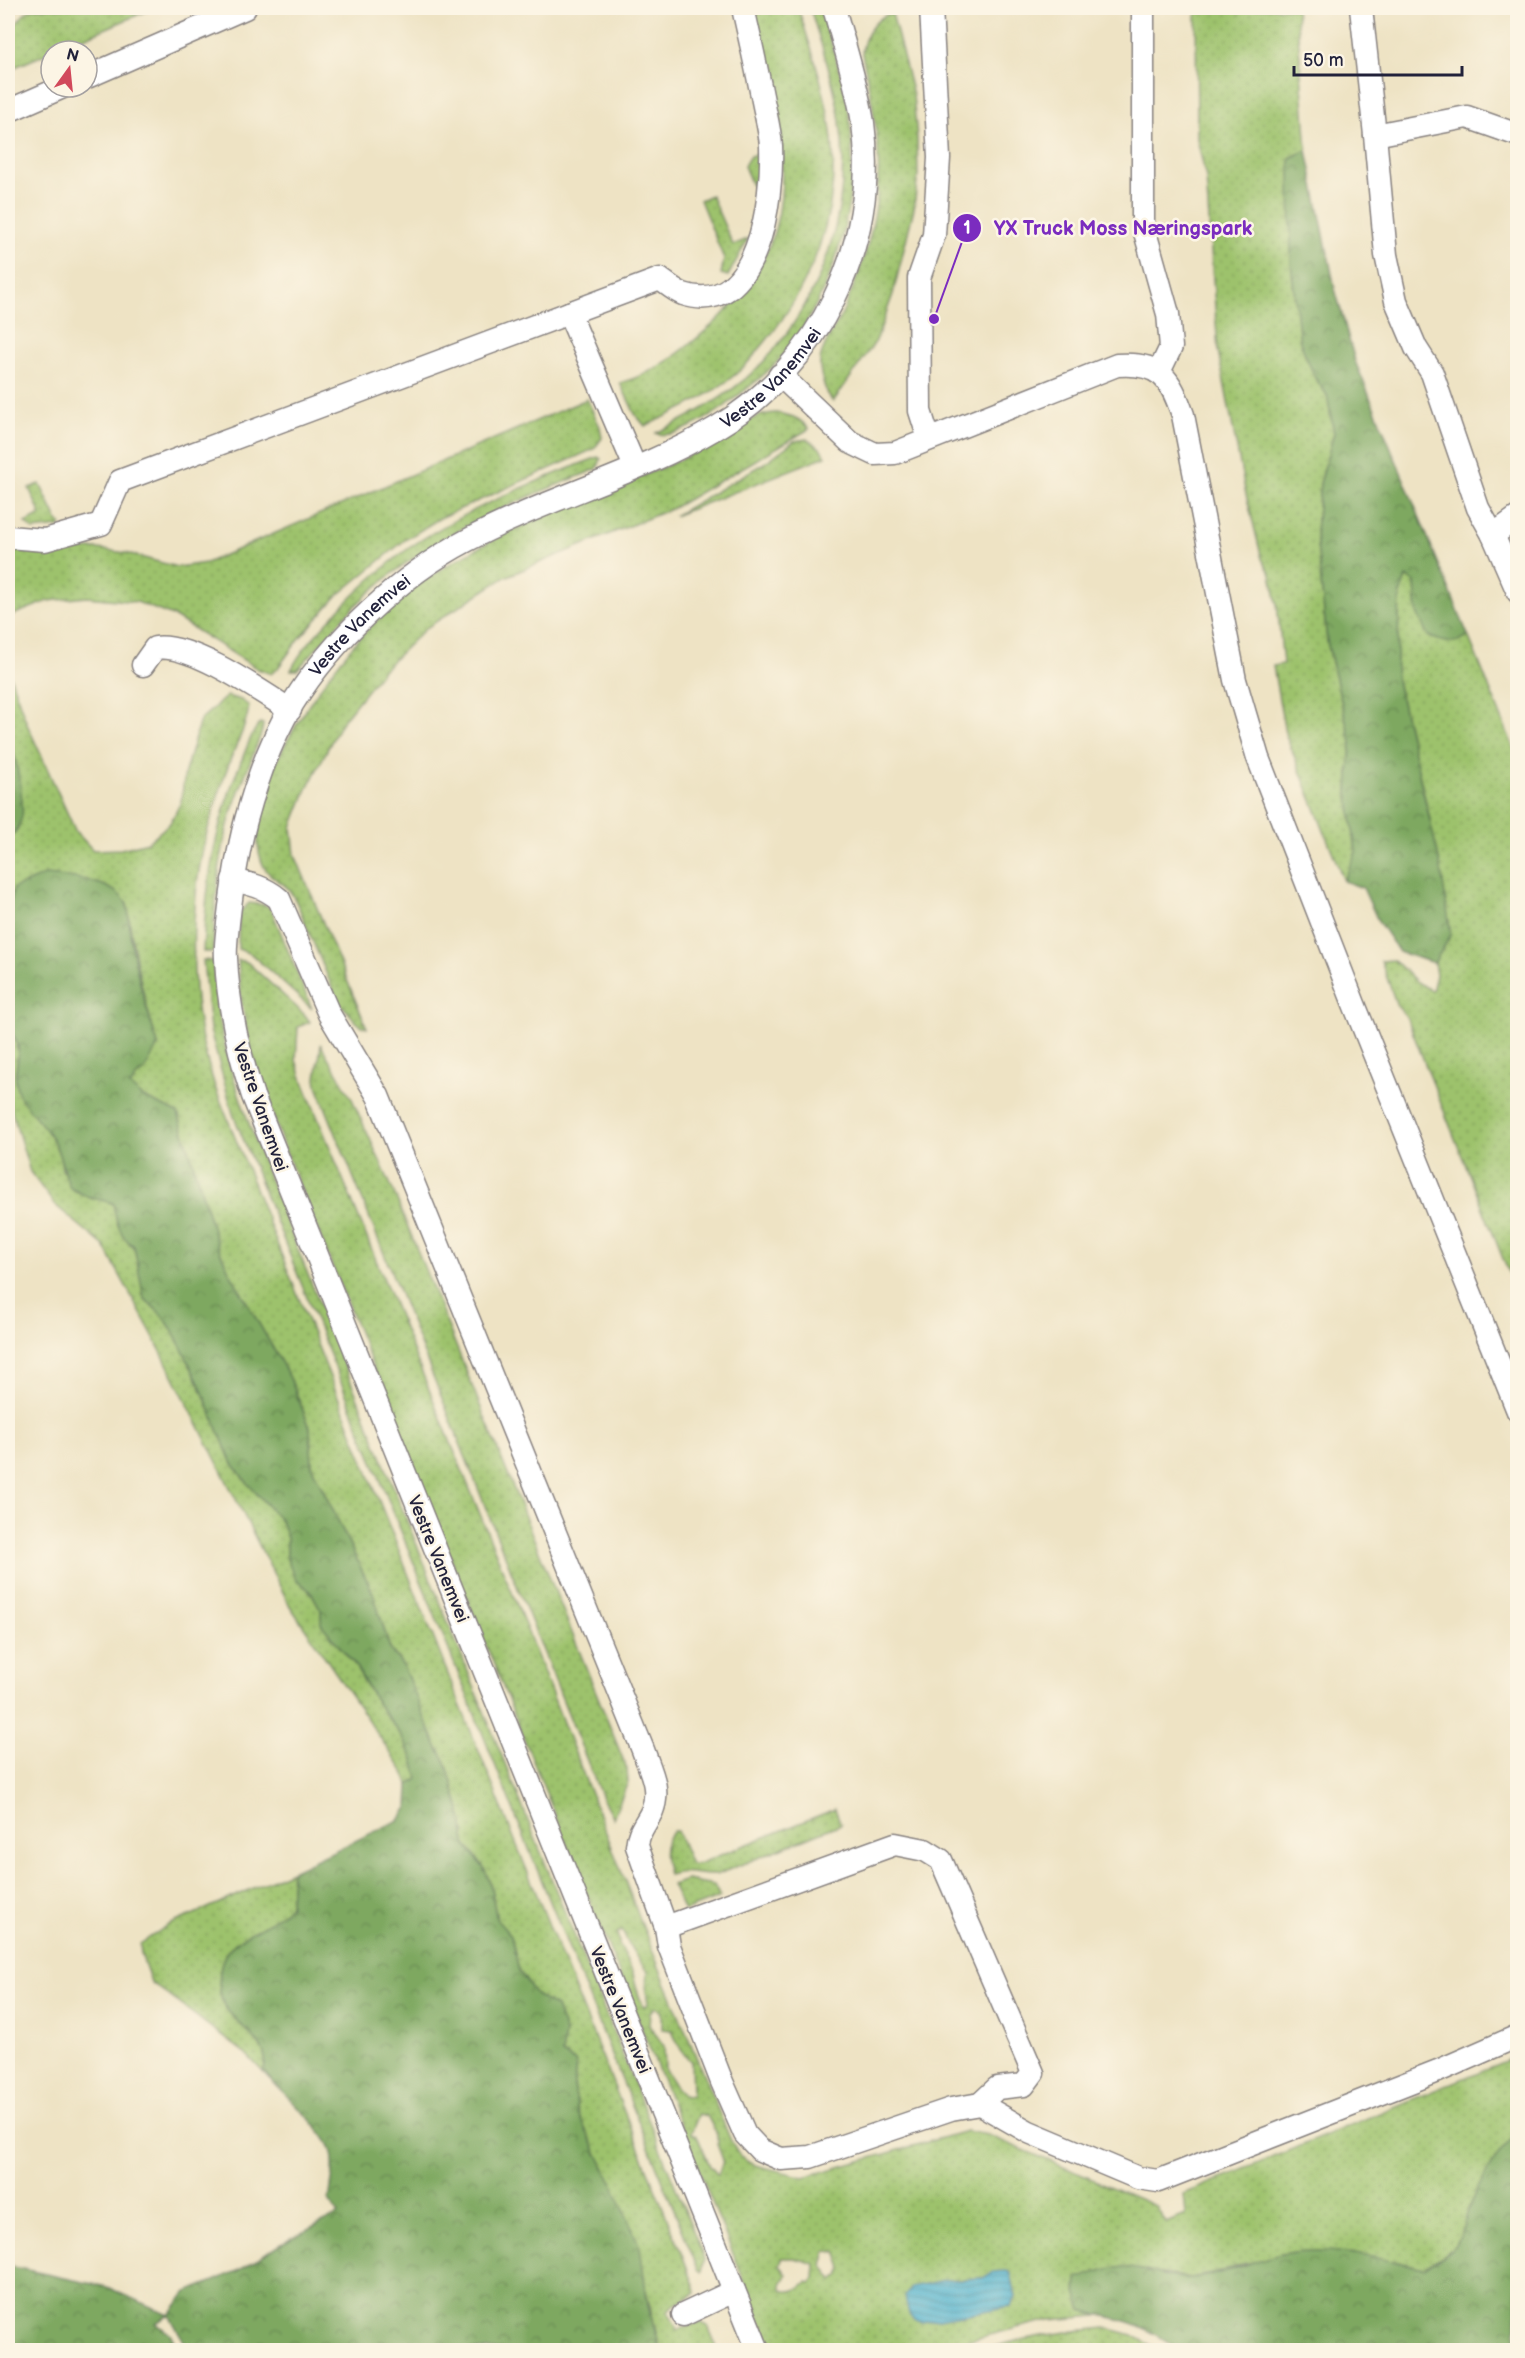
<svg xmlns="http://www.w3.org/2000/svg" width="1525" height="2358" font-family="'Balsamiq Sans',sans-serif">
  <defs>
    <pattern id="grass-dots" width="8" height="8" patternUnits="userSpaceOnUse" patternTransform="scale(1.5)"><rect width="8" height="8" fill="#9dc26c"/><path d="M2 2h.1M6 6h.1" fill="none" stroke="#87a65e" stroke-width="1.8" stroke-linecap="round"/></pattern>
    <pattern id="forest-crowns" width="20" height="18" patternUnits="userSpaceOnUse" patternTransform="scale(1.5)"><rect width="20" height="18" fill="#7ea860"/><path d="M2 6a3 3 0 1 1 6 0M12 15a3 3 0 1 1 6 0" fill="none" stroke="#678850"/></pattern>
    <pattern id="water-rules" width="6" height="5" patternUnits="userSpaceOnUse" patternTransform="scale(1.5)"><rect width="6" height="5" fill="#4eb1cd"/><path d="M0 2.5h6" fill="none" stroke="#4090a8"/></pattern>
  </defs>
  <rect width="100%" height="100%" fill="#fcf5e5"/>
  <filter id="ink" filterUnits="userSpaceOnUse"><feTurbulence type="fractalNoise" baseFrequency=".0167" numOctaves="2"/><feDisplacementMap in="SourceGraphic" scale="12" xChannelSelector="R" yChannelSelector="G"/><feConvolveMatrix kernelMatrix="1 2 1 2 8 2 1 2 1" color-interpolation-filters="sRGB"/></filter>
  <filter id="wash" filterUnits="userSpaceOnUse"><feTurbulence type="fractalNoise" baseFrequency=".008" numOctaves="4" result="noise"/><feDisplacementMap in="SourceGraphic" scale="24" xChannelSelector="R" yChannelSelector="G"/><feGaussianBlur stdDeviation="1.35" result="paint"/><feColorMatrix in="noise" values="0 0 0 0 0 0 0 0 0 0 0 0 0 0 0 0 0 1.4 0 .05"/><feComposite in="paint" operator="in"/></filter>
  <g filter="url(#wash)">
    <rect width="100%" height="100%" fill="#eee3c4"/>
    <path fill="url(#grass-dots)" stroke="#607254" stroke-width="1.5" fill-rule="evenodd" d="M35,8H154L8,70V33L26,12Z
      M753,8H798C812,51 827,94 832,139C840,213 812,284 766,341C757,352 747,365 736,374C709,397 676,412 645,426L635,414L620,383C657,373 684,350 712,325C819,227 778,131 753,8Z
      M810,8H820C832,47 848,89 851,131C858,210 834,289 786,352C769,373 746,389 725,406C712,416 671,441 656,433C695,415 736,392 765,360C824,295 852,209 840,122C835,83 821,45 810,8Z
      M1196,8H1296L1307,150L1290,158L1315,378L1327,395L1334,433L1320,484L1316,533L1327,641L1351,742L1348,791L1356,852L1344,881L1285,733L1273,666L1283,664L1277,604L1271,574L1262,559L1245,490L1218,351L1206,178L1197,139Z
      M892,13L913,95L917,138L918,174L914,208L893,294L876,341L833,402C826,393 820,377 820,364C820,347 835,329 842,314C854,286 866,257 872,227C886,166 875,113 862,54C863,36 874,18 892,13Z
      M757,153L761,156L759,186L756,189L753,188L744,166L749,157Z
      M711,195L733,245L748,239L728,276L721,274L724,259L700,200Z
      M587,399L600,427L602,438L594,449L440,518L405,540L337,596L299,639L278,668L271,674L258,669L175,617L137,602L87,597L48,601L8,617V549L28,551L98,549L126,553L177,567L206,563Z
      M776,413C790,415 799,417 809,429L673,508L505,577L426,628L383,670L341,723L307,789L292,827L295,855L367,1028C352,1024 351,1010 339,1004C328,978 318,953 307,928C302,916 298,902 290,891C283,881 270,879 264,867C258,855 257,839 258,827C261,786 282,748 303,714C332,668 367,624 410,591C487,533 583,501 671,464C689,456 706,447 723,437C742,426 753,414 776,413Z
      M807,439L820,448L826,456L674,516L766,462L794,441Z
      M598,457L601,459L597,469C508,504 426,537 356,605C335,625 317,649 297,670H291C301,650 318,632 333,616C358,590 383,566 412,546C465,510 538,480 598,457Z
      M40,484L57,520L61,524L59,527L33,530L25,523L41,515L29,488Z
      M1406,577L1415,582L1417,613L1462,640L1468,635L1517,756V1294L1406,1016L1397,1006L1381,961L1394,960L1417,982L1432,991L1436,975L1434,963L1450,935L1429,815L1396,677L1400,594Z
      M8,670L27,724L76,832L93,850L121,849L148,842L170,823L181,802L185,772L200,720L227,696L241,700L249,706C247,723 240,737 233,753C224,775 217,799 210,822C191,883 189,971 201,1034C204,1052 210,1069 215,1087L457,1697L695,2287L696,2293L672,2306L668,2312L678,2330L700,2322L708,2326L718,2350L660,2349L644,2282L592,2144L578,2114L574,2084L576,2062L562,2054L565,2032L556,2007L537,1996L519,1971L511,1936L497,1921L490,1883L484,1868L465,1844L462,1817L446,1762L436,1745L403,1666L390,1649L373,1593L312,1467L310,1428L290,1378L229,1271L218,1247L178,1113L143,1097L130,1086L158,1045C143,998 133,952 127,903L15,888L8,906V840L18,829L22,803L10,741L8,739Z
      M260,723L263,724L262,731C252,759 240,786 231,814C218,859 214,906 213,952H203C205,885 215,821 242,759C247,748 251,732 260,723Z
      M249,903L265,905L271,909L312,1009L251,954L238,949L239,913Z
      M203,960L213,961C215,1041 245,1113 273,1188L701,2250L704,2260L702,2272L698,2269L233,1114L210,1030Z
      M238,960L247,962L305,1015L310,1022L298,1027L296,1060L304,1084L518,1607L652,1950L731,2141L740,2156L755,2165L804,2177L966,2131L988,2135L1156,2206L1166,2223L1186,2215L1184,2194L1517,2056V2135L1511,2138L1471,2202L1463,2229L1453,2249L1424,2268L1394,2261L1245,2263L1221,2272L1192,2278L1134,2270L1082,2310L1098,2316L1049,2320L931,2350H772L282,1142L250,1047L241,999ZM622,1931C628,1944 639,1962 648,1972L646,1990L648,2004L644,2007C638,1998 636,1984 633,1974C630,1965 624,1959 623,1950L620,1947L617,1933ZM655,2007L662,2012V2029L672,2030C677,2044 681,2052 691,2062L692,2095L684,2096L678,2090L665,2070L664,2046L649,2025L650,2013ZM699,2114L707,2116L717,2134V2144L723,2160L718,2175L710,2166L697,2136L691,2133ZM826,2251L836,2252L843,2270L840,2275L833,2281L822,2265ZM782,2258H795L816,2264L815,2279L810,2283L807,2282C800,2288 792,2294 782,2290V2284L787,2275L780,2265ZM1010,2272L1016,2297L1013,2304L961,2316L945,2280L983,2278Z
      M8,1029C21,1043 18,1058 15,1076L54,1142L61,1159L62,1170L86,1196L113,1203C116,1219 119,1238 134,1246L144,1298L164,1317L173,1331L199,1383L230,1459L243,1478L281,1521L287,1538V1559L295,1578L311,1592L321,1610L322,1624L355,1665L377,1703L399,1732L413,1759L418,1779L409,1785L405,1774L290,1606L153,1336L104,1246L54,1204L30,1172L8,1099Z
      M321,1045L352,1099L393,1190L627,1769L628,1782L613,1818L602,1798L318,1089L316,1079Z
      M835,1809L841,1824L716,1875C697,1876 689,1869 668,1875C664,1859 661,1844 673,1831H677L691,1864H698Z
      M292,1871L290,1906C283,1912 276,1919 268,1923C254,1931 231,1942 224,1957C218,1970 218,1990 223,2003C231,2024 276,2043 263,2072L246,2054L151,1982L141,1954L140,1944L167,1926Z
      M686,1880L714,1885L720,1897L684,1911L672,1885Z
      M1106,2328L1133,2335L1159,2350H982C1022,2338 1064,2331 1106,2328Z"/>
    <path fill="url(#forest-crowns)" stroke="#50654e" stroke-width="1.5" d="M1307,150L1335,289L1355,361L1468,635C1455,647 1442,642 1428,636L1417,613L1415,582L1406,577L1400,594L1396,677L1440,863L1451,935L1434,963L1399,952L1378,921L1363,888L1344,881L1356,852L1348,791L1351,742L1327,641L1316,533L1320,484L1334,433L1327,395L1315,378L1300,342L1291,264L1290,158Z
      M8,739C16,748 24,804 22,816C20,827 14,832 8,840Z
      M44,875C68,877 110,879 125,901C130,908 129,924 130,933C135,971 146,1008 158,1045L143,1073L138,1075L130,1086L143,1097L178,1113L218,1247L229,1271L290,1378L310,1428L312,1467L373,1593L390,1649L403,1666L436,1745L446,1762L462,1817L465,1844L484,1868L490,1883L497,1920L511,1936L519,1971L537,1996L556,2007L565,2032L562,2054L576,2062L574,2084L578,2114L612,2183L640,2247L648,2305L660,2349L682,2347L694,2350H189L169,2315L156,2323L170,2334L179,2350H8V2266L107,2287L169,2315L187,2292L240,2270L280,2244L339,2214L329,2201C331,2185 336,2165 331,2149C323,2128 280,2090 263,2072C276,2043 231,2024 223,2003C218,1990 218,1970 224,1957C231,1942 254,1931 268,1923C275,1919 283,1912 290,1906L292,1871L399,1820L408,1808L409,1785L418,1779L413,1759L399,1732L377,1703L355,1665L321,1624V1610L311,1592L295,1578L287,1559V1538L281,1521L243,1478L230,1459L199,1383L173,1331L164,1317L144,1298L134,1246C119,1238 116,1219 113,1203L86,1196L70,1188C63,1172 61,1155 53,1140C44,1124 26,1109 19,1095C8,1070 30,1051 8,1029V906L14,888Z
      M1517,2135V2350H1182C1166,2341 1150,2329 1132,2323C1116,2317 1099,2316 1082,2310L1076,2292L1077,2279C1087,2276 1097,2271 1108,2269C1135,2263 1163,2279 1190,2278C1219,2277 1257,2258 1288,2253C1329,2245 1382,2259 1424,2268C1433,2262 1448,2255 1454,2246C1463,2233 1465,2218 1471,2203C1478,2186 1502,2143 1517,2135Z"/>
    <path fill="url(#water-rules)" stroke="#386a84" stroke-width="1.5" d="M1007,2271L1011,2274L1016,2297L1011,2306L922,2322C908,2321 907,2307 905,2296L911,2287L945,2280L983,2278L993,2272Z"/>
  </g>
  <g filter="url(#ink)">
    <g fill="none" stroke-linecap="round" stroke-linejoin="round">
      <g stroke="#888280" stroke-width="25">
        <g id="minor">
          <path d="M1143,8V225L1168,314L1171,347L1159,372"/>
          <path d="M1361,8L1375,135L1467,117L1518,135"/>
          <path d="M87,77L245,8"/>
          <path d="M8,111L63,87"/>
          <path d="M1375,135L1386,255L1396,301L1416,348L1432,373L1478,508L1493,535L1518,592"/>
          <path d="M569,313L635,467"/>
          <path d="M780,375L850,442L875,454L895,453L1117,365C1161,362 1170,378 1183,415L1235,680L1258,758L1354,1004L1518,1411"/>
          <path d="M929,439L920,411L919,278L934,235L939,158L931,8"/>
          <path d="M1493,535L1518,517"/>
          <path d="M8,537L45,540L101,524L120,481L660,279C667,284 675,291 683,294C759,319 773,196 771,146C770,131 766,116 763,101C757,70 750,39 743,8"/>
          <path d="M143,665L155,648C190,642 259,690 290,710"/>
          <path d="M233,880C251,884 265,887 279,899L329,1014L378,1096L643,1750C650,1770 661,1789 652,1811C646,1824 638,1831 637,1846L666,1927L669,1946L722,2082L745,2134L760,2150L781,2159L810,2157L951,2109L980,2104L1029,2132L1138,2178L1158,2181L1438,2071L1518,2036"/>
          <path d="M666,1927L895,1844L925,1850L941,1860L1033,2073L1024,2085L997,2088L980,2104"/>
          <path d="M683,2315L734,2291"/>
          <path id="s1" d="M758,2350L253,1096C238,1051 228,1005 226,958C225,947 227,935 228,923C232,888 237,854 246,820C257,779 271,739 293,703C332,640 401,575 466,541C546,498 637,475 716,428C819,367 880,243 863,123C857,84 844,45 834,8"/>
        </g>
      </g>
      <use href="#minor" stroke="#fff" stroke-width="22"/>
    </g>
  </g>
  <g text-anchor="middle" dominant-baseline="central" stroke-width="5" stroke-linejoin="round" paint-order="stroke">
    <g font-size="18" fill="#22223b" stroke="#fcf5e5">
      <text stroke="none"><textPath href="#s1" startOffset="2348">Vestre Vanemvei</textPath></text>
      <text stroke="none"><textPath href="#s1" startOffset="1862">Vestre Vanemvei</textPath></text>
      <text transform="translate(260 1107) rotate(71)">Vestre Vanemvei</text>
      <text transform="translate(438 1559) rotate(68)">Vestre Vanemvei</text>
      <text transform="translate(620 2010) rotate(68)">Vestre Vanemvei</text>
    </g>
  </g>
  <path fill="none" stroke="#7b2cbf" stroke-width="2" d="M934 319L967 228"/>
  <g fill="#7b2cbf" stroke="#fcf5e5" stroke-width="2">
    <circle cx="934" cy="319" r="6"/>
    <circle cx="967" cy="228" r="15"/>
  </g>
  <g font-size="18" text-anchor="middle" font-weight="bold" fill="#fff">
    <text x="967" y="234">1</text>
  </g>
  <g font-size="20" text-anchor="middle" font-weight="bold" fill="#7b2cbf" stroke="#fcf5e5" stroke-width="5" stroke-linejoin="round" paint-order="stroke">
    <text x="1123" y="235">YX Truck Moss Næringspark</text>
  </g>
  <rect width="1525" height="2358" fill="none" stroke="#fcf5e5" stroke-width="30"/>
  <g transform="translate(69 69) rotate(15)"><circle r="28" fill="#fcf5e5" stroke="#a5a1a1" stroke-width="1.5"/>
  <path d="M0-4.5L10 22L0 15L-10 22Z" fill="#d1495b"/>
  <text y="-9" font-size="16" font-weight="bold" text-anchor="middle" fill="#22223b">N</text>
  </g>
  <path d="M1294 66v9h168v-9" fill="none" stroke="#22223b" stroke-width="3"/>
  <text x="1303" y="66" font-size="18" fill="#22223b" stroke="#fcf5e5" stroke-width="4.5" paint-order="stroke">50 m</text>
</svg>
